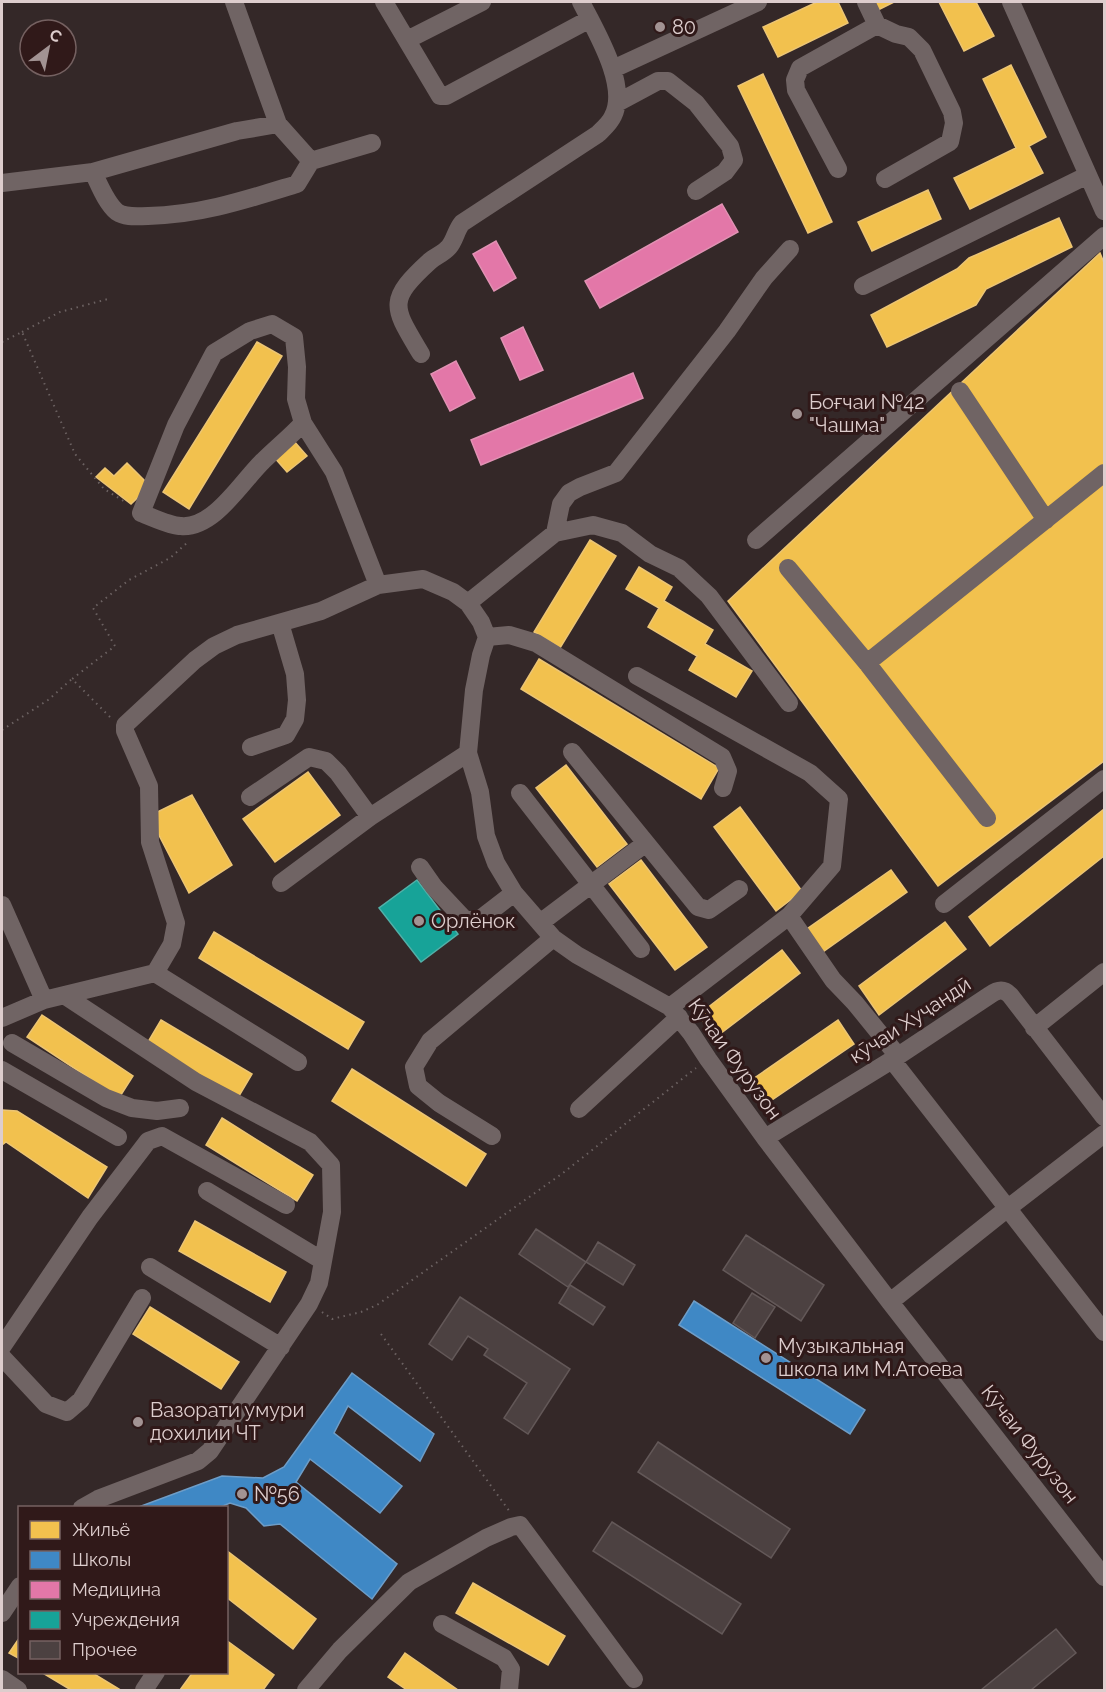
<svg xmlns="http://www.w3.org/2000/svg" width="1106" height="1692" font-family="Raleway,sans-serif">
  <rect width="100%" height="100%" fill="#342828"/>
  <path fill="#f2c14e" stroke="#ecc574" stroke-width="1.5" d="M817,2H838L848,23L778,57L763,27Z
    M871,2H894L876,11Z
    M939,2H976L994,36L964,51Z
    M1011,65L1046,137L1029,146L1043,173L970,209L954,178L1016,148L983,79Z
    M763,74L832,222L808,233L738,86Z
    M928,190L941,219L872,251L858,222Z
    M1059,218L1072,247L986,289L976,305L887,347L871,315L957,269L969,258Z
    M1100,253L1104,263V761L938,886L728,601Z
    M257,342L282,356L189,509L163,492Z
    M293,440L307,456L287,472L274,457Z
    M127,463L150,486L131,504L96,477L105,468L114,476Z
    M590,540L616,556L560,648L534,632Z
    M639,567L672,587L664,601L713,630L705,644L752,671L736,697L689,670L697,656L648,627L659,608L626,589Z
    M539,659L719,768L701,799L521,689Z
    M566,765L627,844L597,867L536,788Z
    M308,772L340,815L275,862L243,819Z
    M192,795L232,865L189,893L149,816Z
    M740,807L802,891L776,911L714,827Z
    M1104,809V856L990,946L969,917Z
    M641,860L707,947L675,970L609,884Z
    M891,870L907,892L820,954L804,931Z
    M945,922L966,949L879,1015L859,986Z
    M214,932L364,1022L348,1049L199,958Z
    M782,950L800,973L716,1037L698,1015Z
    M42,1015L133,1076L119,1098L27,1037Z
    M161,1020L252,1074L236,1101L145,1047Z
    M838,1020L854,1044L769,1102L753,1079Z
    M352,1069L486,1154L466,1186L332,1101Z
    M2,1110L17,1111L107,1167L88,1198L6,1142L2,1145Z
    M222,1118L313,1175L297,1201L206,1145Z
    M195,1221L286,1272L270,1302L179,1251Z
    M150,1307L239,1362L221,1389L133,1334Z
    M226,1550L316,1619L293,1649L226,1597Z
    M473,1583L565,1636L548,1665L456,1613Z
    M20,1637V1659L9,1653Z
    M226,1640L274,1675L263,1690H180L193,1672H226Z
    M405,1653L458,1690H407L388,1677Z
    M41,1672H91L119,1689L71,1690Z"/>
  <path fill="#3f88c5" stroke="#6e9dc7" stroke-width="1.5" d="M694,1301L865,1410L850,1434L679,1325Z
    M352,1373L434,1434L420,1461L348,1406L334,1433L402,1486L380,1513L310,1459L296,1482L397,1564L372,1599L280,1524L264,1526L246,1508L230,1503L218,1508H136L222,1476L263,1478L284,1467Z"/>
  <path fill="#e377a8" stroke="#e191b3" stroke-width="1.5" d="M722,204L738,232L600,308L585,281Z
    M496,241L516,278L494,291L473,254Z
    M523,327L543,370L520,380L501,338Z
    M456,361L475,398L450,411L431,374Z
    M633,373L643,398L481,465L471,440Z"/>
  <path fill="#17a398" stroke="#52b0a8" stroke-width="1.5" d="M417,880L458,934L421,962L379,908Z"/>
  <path fill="#4c4141" stroke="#635858" stroke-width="1.5" d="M536,1229L586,1262L568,1287L519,1254Z
    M746,1235L824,1285L801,1321L723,1270Z
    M598,1242L635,1265L623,1285L586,1262Z
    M570,1285L605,1307L593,1325L559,1303Z
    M752,1293L775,1307L755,1338L733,1323Z
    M460,1297L570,1369L528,1434L504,1418L527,1383L484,1355L488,1349L468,1336L452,1360L429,1344Z
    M658,1442L790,1529L771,1558L638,1472Z
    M612,1522L741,1604L722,1634L593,1551Z
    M1056,1629L1076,1653L1031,1690H981Z"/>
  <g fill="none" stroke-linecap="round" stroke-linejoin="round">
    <path stroke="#6c6262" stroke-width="2" stroke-dasharray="1.5 4.5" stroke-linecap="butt" d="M22,332L60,312L108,299
      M2,342L22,332L75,454L104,489L127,503
      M110,717L72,679L115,646L93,608L129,580L170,558L189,541
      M2,730L48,700L72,679
      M322,1312L332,1319L361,1312L377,1305L563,1173L696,1068
      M381,1334L510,1512"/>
    <path stroke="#706464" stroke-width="18" d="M234,2L278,124
      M384,2L440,96H446L590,19
      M866,2L877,25L896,34L909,37L922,50L952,112L954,123L950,142L885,179
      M1011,2L1104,211
      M407,40L482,2
      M613,69L758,2
      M617,103L658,81H668L696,103L730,146L734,160L725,172L696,191
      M311,161L372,143
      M838,169L796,90L795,80L800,68L877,25
      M2,183L93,172L237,131L278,124L311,161L297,184C248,199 201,215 148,216C138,216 126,218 117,212C106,203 99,184 93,172
      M863,286L1088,175
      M421,354C393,307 386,301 430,261C436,256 444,253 449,247C455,240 456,230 462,223L598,134C604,128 610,123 613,116C629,85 595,30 581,2
      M960,391L1046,520
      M303,423C290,437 276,448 263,461C242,481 214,529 181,526C170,526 152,517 141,513L176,425L214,353L250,331L272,324L294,337L297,367L296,399L303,423L334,472L378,585L423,579L453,592L468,603L481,622L487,637L481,655L474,690L468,753L480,792L486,836L496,863L514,893L553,938L577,955L670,1007L691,1033L708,1059L765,1138L890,1302L1104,1577
      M555,533L561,504L569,493L580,487L616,473L727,331L764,278L790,249
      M756,540L1104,236
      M788,568L867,663L987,818
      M468,603L555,533L593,525L622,533L650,554L679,568L709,596L789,703
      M487,637L509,635L536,643L722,757L728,771L723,788
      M867,663L1104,473
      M637,676L810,773L839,799L832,866L789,916L670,1007
      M251,747L286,735L295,719L297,700L295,674L280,623
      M572,752L698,907L709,910L739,889
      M520,793L641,949
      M250,797L309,757L326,761L338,773L370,817
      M420,867L434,887L465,920H479L514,893
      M281,883L370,817L468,753
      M944,904L1104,779
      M2,905L44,1000
      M789,916L833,980L855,1003L898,1056
      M540,923L646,843
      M155,973L298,1062
      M64,995L196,1082L310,1142L331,1165L332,1212L319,1283L309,1304L210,1451L198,1461L98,1499L82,1508
      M2,1018L44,1000L155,973L172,944L176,923L150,842L149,786L125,731V725L195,660L214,646L237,635L321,611L378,585
      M1034,1028L1104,972
      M12,1043L106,1098L132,1108L157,1111L180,1108
      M892,1060L1104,1332
      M2,1070L118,1137
      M579,1109L679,1017
      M492,1136L439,1103L418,1086L414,1067L430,1041L553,938
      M765,1138L892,1060L990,995C997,990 1003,988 1010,995L1104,1117
      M207,1191L323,1261
      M150,1267L281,1347
      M890,1302L1008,1208L1104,1134
      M2,1347L90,1217L148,1141L162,1136L286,1205
      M2,1357L46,1404L67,1412L81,1400L142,1298
      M2,1613L20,1586
      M442,1624L504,1658L511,1669L509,1690
      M2,1679L18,1690
      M144,1690L156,1672
      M306,1690L340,1650L409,1582L486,1538L511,1527L520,1525L634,1679"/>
  </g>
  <g fill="#a29393" stroke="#301919" stroke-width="2">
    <circle cx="660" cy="27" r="6"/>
    <circle cx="797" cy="414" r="6"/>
    <circle cx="419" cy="921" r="6"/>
    <circle cx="766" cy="1358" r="6"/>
    <circle cx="138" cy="1422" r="6"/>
    <circle cx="242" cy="1494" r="6"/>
  </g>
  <g text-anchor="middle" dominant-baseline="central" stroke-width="6" stroke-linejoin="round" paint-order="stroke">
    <g font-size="20" fill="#ddcdcd" stroke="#301919" text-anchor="start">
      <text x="672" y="27">80</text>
      <text x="809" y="402">Боғчаи №42<tspan x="809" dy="23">"Чашма"</tspan></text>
      <text x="431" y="921">Орлёнок</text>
      <text x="778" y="1346">Музыкальная<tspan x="778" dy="23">школа им М.Атоева</tspan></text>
      <text x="150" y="1410">Вазорати умури<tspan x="150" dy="23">дохилии ЧТ</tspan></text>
      <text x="254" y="1494">№56</text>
    </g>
    <g font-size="20" fill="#ddcdcd" stroke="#301919">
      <text transform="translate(910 1020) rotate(-33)">кӯчаи Хуҷандӣ</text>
      <text transform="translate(735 1059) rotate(54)">Кӯчаи Фурузон</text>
      <text transform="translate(1030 1444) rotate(52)">Кӯчаи Фурузон</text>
    </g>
  </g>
  <rect width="1106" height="1692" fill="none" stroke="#ddcdcd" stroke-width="6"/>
  <rect x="18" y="1506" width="210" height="168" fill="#301919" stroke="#756161" stroke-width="1.5"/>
  <rect x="30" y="1521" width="30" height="18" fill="#f2c14e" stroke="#756161" stroke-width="1.5"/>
  <text x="72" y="1536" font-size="18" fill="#ddcdcd">Жильё</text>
  <rect x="30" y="1551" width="30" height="18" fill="#3f88c5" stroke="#756161" stroke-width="1.5"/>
  <text x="72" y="1566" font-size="18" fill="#ddcdcd">Школы</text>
  <rect x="30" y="1581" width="30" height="18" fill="#e377a8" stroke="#756161" stroke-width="1.5"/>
  <text x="72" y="1596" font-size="18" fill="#ddcdcd">Медицина</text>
  <rect x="30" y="1611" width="30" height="18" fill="#17a398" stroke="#756161" stroke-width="1.5"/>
  <text x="72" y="1626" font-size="18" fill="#ddcdcd">Учреждения</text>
  <rect x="30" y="1641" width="30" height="18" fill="#4c4141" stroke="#756161" stroke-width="1.5"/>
  <text x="72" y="1656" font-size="18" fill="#ddcdcd">Прочее</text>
  <g transform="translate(48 48) rotate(32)"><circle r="28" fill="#301919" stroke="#756161" stroke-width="1.5"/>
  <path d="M0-4.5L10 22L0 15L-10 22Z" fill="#a29393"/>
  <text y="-9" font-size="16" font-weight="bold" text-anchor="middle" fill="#ddcdcd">С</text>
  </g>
</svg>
